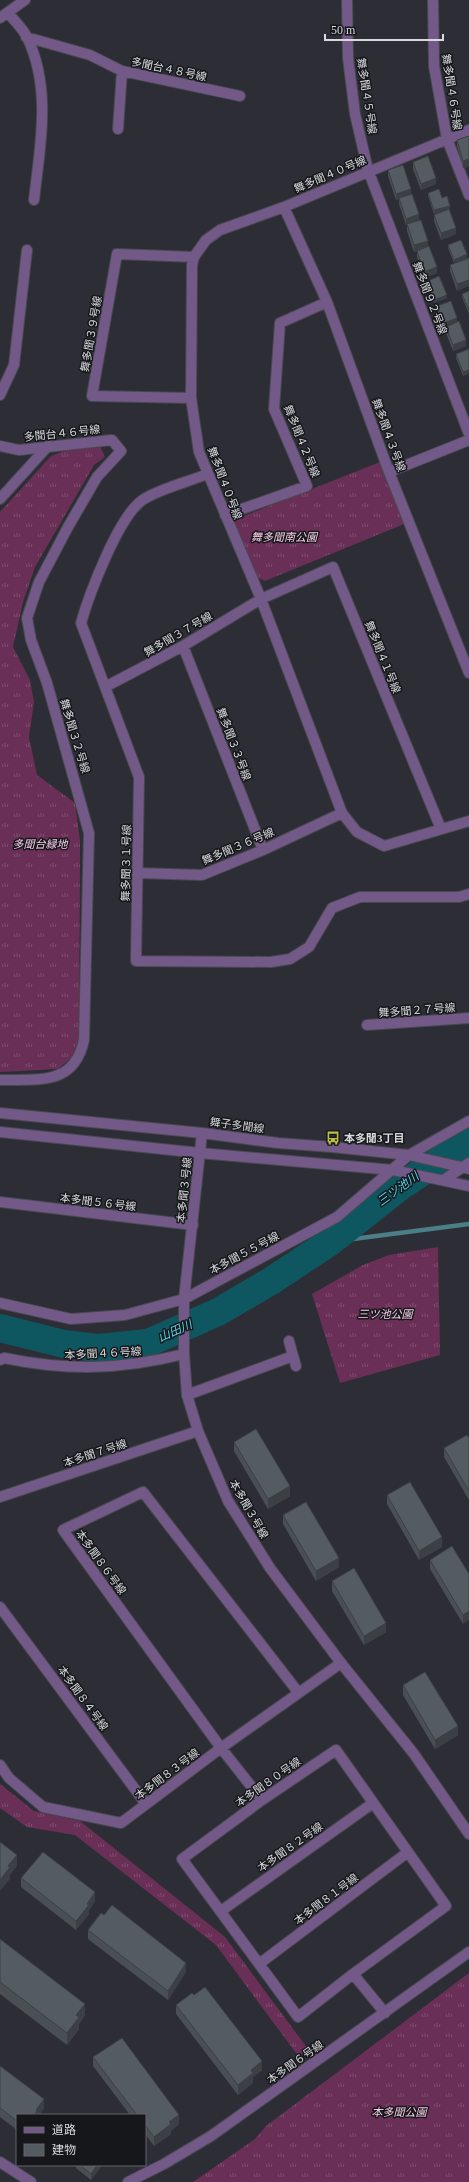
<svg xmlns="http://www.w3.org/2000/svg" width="469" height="2182" font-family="'Times New Roman','Noto Sans JP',serif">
  <defs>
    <pattern id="grass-tufts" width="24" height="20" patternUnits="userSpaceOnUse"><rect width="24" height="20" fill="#6a2f57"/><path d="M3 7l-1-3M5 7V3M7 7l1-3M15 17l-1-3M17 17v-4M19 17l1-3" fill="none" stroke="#7f4d6f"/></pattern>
  </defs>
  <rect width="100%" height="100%" fill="#2d2e35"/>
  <path fill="url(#grass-tufts)" d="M100,446L105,457L94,465L35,567L23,602L13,647L30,680L34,702L29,737L37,775L75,803L80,841L79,1038L72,1057L58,1069L0,1072V512L51,456L72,448Z
    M380,462L404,524L265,581L256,577L234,520Z
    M438,1247L440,1355L340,1383L312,1294L363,1265L389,1255Z
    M0,1784L34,1811L80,1821L225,1937L308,2049L299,2057L216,1945L75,1835L27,1827L0,1808Z
    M469,1973V2182H193L255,2139L266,2126Z"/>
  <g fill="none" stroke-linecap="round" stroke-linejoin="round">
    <path stroke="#4b7e86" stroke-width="4.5" d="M330,1242L469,1224"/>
    <path stroke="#0e5761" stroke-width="28" d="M0,1328L64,1344L98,1348L148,1343L218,1312L271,1281L330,1242L401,1186L469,1141"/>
    <g stroke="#484950" stroke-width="12">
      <path id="pedestrian" d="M0,2162L31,2182"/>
    </g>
    <g stroke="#484950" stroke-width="12">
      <path id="minor" d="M347,0L348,58L355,114L368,170L469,434
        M433,0L434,66L447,139L469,195
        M8,13C14,20 23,29 27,37C52,89 40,146 34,200
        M0,18L25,0
        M26,37L90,55L122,71L240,96
        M118,129L122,71
        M469,130L284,207L220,230L206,240L194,257L192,265L191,398L199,452L261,599L342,813L357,832L384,846L469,821
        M284,207L327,302L389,472L469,673
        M0,395L14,365L27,250
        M191,398L92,396L117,254L194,257
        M0,446L19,450L112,440L121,451L97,477L68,527L39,582L27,618L31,640L47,683L89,833L84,1040C74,1086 39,1079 0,1080
        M389,472L469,440
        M207,474C188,482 162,488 144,499C119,514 89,595 81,623L139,777L136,961L271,962L290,959L309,947L332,908L360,897H459L469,894
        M0,499L48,446
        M225,515L307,486L274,409L280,323L327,302
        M183,646L263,850
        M105,687L183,646L261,599L333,567L441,829
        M138,873L202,875L263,850L342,813
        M367,1025L469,1018
        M445,1179L469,1163
        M0,1202L193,1225
        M0,1303L71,1319L125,1315L184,1299L337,1217L409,1155L469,1121
        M293,1356L296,1366
        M0,1360L4,1358C68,1371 120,1370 184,1354
        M187,1395L293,1356L289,1341
        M0,1607L146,1804
        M0,1765L9,1778L43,1807L121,1823L221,1748L341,1663
        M262,1800L221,1748L63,1530L143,1492L298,1692
        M221,1911L373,1803
        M259,1964L408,1852
        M353,1974L446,1906L336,1750L262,1800L182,1859L298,2017L353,1974L385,2013"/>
    </g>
    <g stroke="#484950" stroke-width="12">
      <path id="tertiary" d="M0,1113L202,1133L278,1143L332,1147L409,1155L469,1169
        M0,1132L200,1153L393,1170L469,1186
        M202,1133L184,1299V1354L187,1395L198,1431L228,1501L270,1568L341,1663L414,1754L469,1834
        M0,1497L198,1431
        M128,2182L164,2164L211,2136L469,1952"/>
    </g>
    <use href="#pedestrian" stroke="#735988" stroke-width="10"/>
    <use href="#minor" stroke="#735988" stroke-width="10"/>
    <use href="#tertiary" stroke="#735988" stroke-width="10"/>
  </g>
  <path fill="#494f53" d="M469,136V166L463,168L457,146V140Z
    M413,162L436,184L421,190L413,169Z
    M388,170L411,194L437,273L424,278L417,257V251L414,252L407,231V225H406L399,204V199L396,200L388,176Z
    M428,193L442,198L450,209H449L456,234L441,240L434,221V215L447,210L434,214L428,196Z
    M448,245L467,258L454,263L448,248Z
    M469,258L457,291L450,271V265Z
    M426,282L447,298L434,303L426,285Z
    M469,291V314L462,297V294Z
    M437,306L457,321L444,327L437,309Z
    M446,327L466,346L453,351L446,333Z
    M469,349V373L463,376L456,358V354Z
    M469,1438V1500L444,1457V1448Z
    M234,1442L290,1496L268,1509L234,1451Z
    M387,1495L442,1547L419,1560L387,1504Z
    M283,1515L339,1567L316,1581L283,1524Z
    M430,1560L469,1574L463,1624L430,1569Z
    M332,1581L386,1632L364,1645L332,1591Z
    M403,1685L458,1735L435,1749L403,1695Z
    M21,1878L95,1901L89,1910V1914L76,1930L21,1887Z
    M88,1930L186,1972L168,2000L88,1939Z
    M0,1939L85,2015L79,2024V2029L67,2045L0,1994Z
    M176,2005L262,2070L253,2077V2083L238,2095L176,2014Z
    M93,2057L179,2124L171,2131V2134L154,2146L145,2134V2115H130L93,2066Z
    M0,2066L44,2108L39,2115H17V2130L0,2117Z
    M76,2165H102L91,2180L76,2168Z"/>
  <path fill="#3c4044" d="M469,159V166L463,168V161Z
    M436,178V184L421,190V184Z
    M411,189V195L396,200V194Z
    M450,206V209L434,214V210Z
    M419,214V221L406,225V219Z
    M456,228V234L441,240V233Z
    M428,241V247L414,252V245Z
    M467,254V258L454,263V260Z
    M437,267V273L424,278V272Z
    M469,280V286L457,291V284Z
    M447,295V298L434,303V300Z
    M457,318V321L444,327V323Z
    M466,340V346L453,351V345Z
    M469,370V373L463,376V372Z
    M290,1486V1496L268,1509V1499Z
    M442,1537V1547L419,1560V1551Z
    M339,1558V1567L316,1581V1571Z
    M469,1611V1620L463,1624V1615Z
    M386,1623V1632L364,1645V1636Z
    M458,1726V1735L435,1749V1740Z
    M17,1855V1866L10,1875V1879L0,1891V1880L8,1866Z
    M95,1892V1901L89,1910V1914L76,1930V1921L87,1904Z
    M186,1963V1972L168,2000V1991Z
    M85,2004V2015L79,2024V2029L67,2045V2033L76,2015Z
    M262,2061V2070L253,2077V2083L238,2095V2085L251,2070Z
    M44,2099V2108L39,2115H34L36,2110Z
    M179,2115V2124L171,2131V2134L154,2146V2137L169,2122Z
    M97,2165H102L91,2180V2174Z"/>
  <path fill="#555c61" stroke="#3c4044" d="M469,136V159L463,161L457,140Z
    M428,156L436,178L421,184L413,162Z
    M403,165L411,189L396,194L388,170Z
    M439,189L442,198L447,196L450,206L434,210L428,193Z
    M412,194L419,214L406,219L399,198Z
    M449,209L456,228L441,233L434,215Z
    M421,220L428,241L414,245L407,224Z
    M461,240L467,254L454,260L448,245Z
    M429,246L437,267L424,272L417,251Z
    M469,258V280L457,284L450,265Z
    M439,276L447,295L434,300L426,282Z
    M469,291V310L462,294Z
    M451,301L457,318L444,323L437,306Z
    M459,321L466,340L453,345L446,327Z
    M469,349V370L463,372L456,354Z
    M256,1429L290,1486L268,1499L234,1442Z
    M467,1435L469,1438V1491L444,1448Z
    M410,1482L442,1537L419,1551L387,1495Z
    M306,1502L339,1558L316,1571L283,1515Z
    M452,1546L469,1574V1611L463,1615L430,1560Z
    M354,1568L386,1623L364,1636L332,1581Z
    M425,1672L458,1726L435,1740L403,1685Z
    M0,1842L17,1855L8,1866L10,1867L0,1880Z
    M43,1852L95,1892L87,1904L89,1905L76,1921L21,1878Z
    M112,1905L186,1963L168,1991L88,1930L101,1913L104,1915Z
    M0,1939L85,2004L76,2015L79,2017L67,2033L0,1982Z
    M205,1987L262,2061L251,2070L253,2073L238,2085L176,2005L192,1993L194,1995Z
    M122,2038L179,2115L169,2122L171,2124L154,2137L145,2125V2115H137L93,2057Z
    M0,2066L44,2099L36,2110L37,2111L34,2115H17V2121L0,2108Z
    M80,2165H97L91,2174Z"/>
  <defs>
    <g id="bus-bare" transform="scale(1.08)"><path d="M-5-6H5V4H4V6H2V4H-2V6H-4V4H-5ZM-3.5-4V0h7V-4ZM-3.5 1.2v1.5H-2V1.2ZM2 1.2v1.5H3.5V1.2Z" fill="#bdbf42" stroke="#16171a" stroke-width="2.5" paint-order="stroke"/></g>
  </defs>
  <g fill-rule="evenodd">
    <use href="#bus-bare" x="333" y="1138"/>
  </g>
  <g text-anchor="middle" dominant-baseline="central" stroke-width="3" stroke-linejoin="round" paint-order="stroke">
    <g font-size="11" fill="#d8d9dd" stroke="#16171a">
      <text transform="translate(169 69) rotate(12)">多聞台４８号線</text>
      <text transform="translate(452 92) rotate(81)">舞多聞４６号線</text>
      <text transform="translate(367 96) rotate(81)">舞多聞４５号線</text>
      <text transform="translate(330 174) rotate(-23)">舞多聞４０号線</text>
      <text transform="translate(430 298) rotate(69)">舞多聞９２号線</text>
      <text transform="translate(91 334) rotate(-80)">舞多聞３９号線</text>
      <text transform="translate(62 433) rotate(-6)">多聞台４６号線</text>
      <text transform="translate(389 435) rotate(70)">舞多聞４３号線</text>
      <text transform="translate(302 441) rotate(68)">舞多聞４２号線</text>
      <text transform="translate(225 483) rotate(69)">舞多聞４０号線</text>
      <text transform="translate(178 634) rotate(-30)">舞多聞３７号線</text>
      <text transform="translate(383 657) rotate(68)">舞多聞４１号線</text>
      <text transform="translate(75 736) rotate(73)">舞多聞３２号線</text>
      <text transform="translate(234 744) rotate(69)">舞多聞３３号線</text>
      <text transform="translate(238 846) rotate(-23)">舞多聞３６号線</text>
      <text transform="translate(126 863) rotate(-89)">舞多聞３１号線</text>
      <text transform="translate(417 1010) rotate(-4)">舞多聞２７号線</text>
      <text transform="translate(237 1125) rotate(8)">舞子多聞線</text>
      <text transform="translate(184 1190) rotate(-84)">本多聞３号線</text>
      <text transform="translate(98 1202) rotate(7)">本多聞５６号線</text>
      <text transform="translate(244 1253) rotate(-28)">本多聞５５号線</text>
      <text transform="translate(103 1353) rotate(-3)">本多聞４６号線</text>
      <text transform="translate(95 1453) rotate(-18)">本多聞７号線</text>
      <text transform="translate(249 1509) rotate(60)">本多聞３号線</text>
      <text transform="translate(101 1562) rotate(54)">本多聞８６号線</text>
      <text transform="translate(83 1698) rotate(54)">本多聞８４号線</text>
      <text transform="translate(167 1774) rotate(-37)">本多聞８３号線</text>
      <text transform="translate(268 1782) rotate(-35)">本多聞８０号線</text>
      <text transform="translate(290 1847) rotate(-35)">本多聞８２号線</text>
      <text transform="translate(326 1899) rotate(-37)">本多聞８１号線</text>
      <text transform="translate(295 2062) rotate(-35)">本多聞６号線</text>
    </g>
    <g font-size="11" font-style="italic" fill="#f7cde7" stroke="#16171a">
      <text x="284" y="537">舞多聞南公園</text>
      <text x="40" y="844">多聞台緑地</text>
      <text x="385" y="1314">三ツ池公園</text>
      <text x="399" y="2112">本多聞公園</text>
    </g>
    <g font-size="11" font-weight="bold" fill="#d8d9dd" stroke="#16171a" text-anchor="start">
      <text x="344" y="1138">本多聞3丁目</text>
    </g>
    <g font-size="12" font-style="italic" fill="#54d5e8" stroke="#16171a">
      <text transform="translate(398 1189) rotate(-36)">三ツ池川</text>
      <text transform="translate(175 1331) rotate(-24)">山田川</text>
    </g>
  </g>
  <rect x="16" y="2114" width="130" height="52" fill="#16171a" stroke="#646568"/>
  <rect x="24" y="2127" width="20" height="6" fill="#735988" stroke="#646568"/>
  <text x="52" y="2134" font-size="12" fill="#d8d9dd">道路</text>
  <rect x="24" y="2144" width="20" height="12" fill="#555c61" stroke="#646568"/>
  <text x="52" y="2154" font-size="12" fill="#d8d9dd">建物</text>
  <path d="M325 34v6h118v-6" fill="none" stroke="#d8d9dd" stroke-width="2"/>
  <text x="331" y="34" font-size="12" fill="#d8d9dd" stroke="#16171a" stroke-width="3" paint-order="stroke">50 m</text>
</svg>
